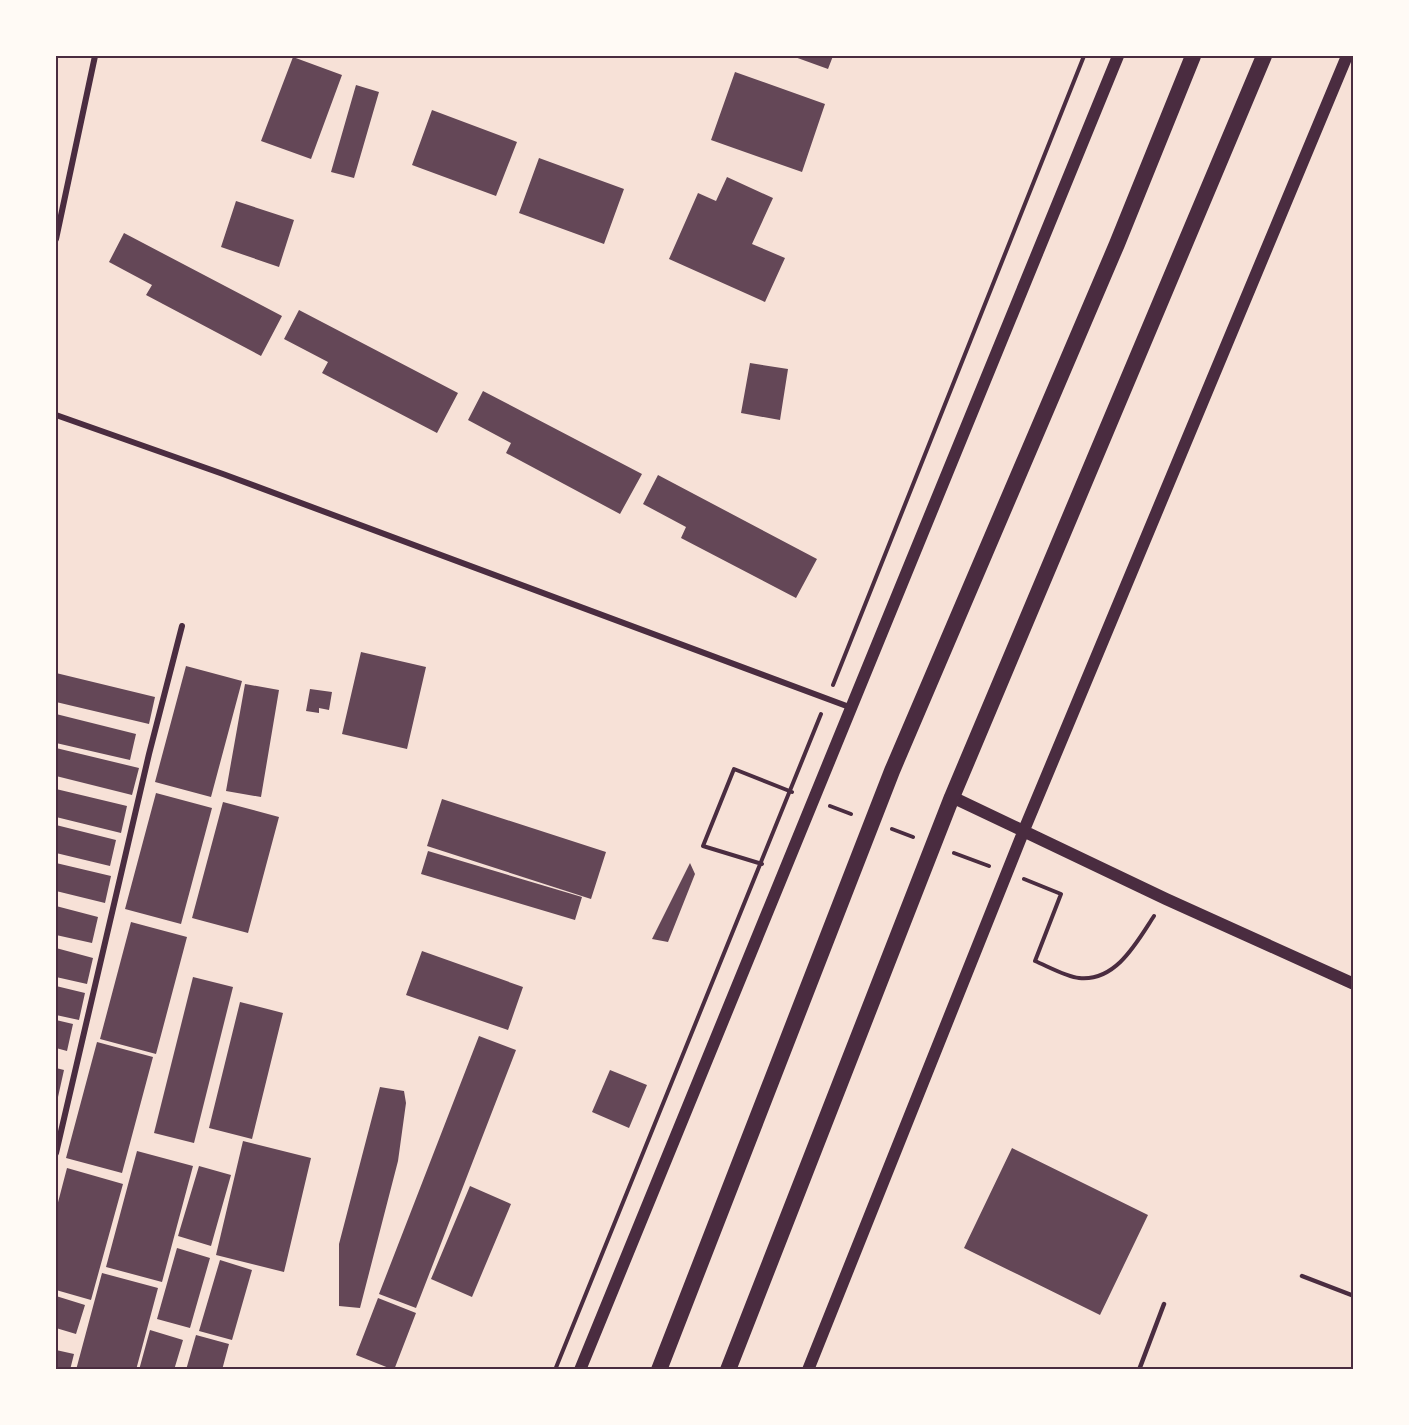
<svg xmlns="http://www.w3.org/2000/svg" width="1409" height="1425" font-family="Signika,sans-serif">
  <rect width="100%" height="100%" fill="#f7e1d7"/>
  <path fill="#644757" d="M792,56H833L828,69Z
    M293,57L342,75L311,159L261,141Z
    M735,72L825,104L802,172L711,140Z
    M356,85L379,92L354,178L331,172Z
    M432,110L517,142L496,196L412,165Z
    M539,158L624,189L604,244L519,213Z
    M727,177L773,198L752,244L785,258L765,302L669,259L698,193L716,201Z
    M236,201L294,220L279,267L221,247Z
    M124,233L282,316L261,356L146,295L152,285L109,262Z
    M299,310L458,393L437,433L322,373L328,362L284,339Z
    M750,363L788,369L780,420L741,413Z
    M483,391L642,474L620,514L506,453L511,443L468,420Z
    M658,475L817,559L796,598L681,538L686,527L643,504Z
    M361,652L426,667L407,749L342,734Z
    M186,666L242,681L211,797L155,782Z
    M56,673L155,697L149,724L56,702Z
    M245,684L279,690L261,797L226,791Z
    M310,689L332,692L329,710L319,708V713L306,711Z
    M56,714L136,734L130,760L56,743Z
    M56,748L139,768L132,795L56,776Z
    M56,789L127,806L121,833L56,817Z
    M156,793L212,808L181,924L125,909Z
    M442,799L606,852L591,899L427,846Z
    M223,802L279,817L248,933L192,918Z
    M56,825L116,840L110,866L56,853Z
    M428,851L582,897L575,920L421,874Z
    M56,863L111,876L105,903L56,891Z
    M690,863L695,874L668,942L652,939Z
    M56,906L98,917L92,943L56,935Z
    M131,922L187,937L156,1054L100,1039Z
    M56,948L93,958L87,984L56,977Z
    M422,951L523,987L508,1030L406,995Z
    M193,977L233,987L194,1143L154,1133Z
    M56,986L85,993L79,1020L56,1015Z
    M240,1002L283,1013L252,1139L209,1128Z
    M56,1020L73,1024L67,1051L56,1048Z
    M479,1036L516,1050L416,1308L379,1294Z
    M97,1042L153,1057L122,1173L66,1158Z
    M56,1068L64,1070L58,1097L56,1096Z
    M610,1070L647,1085L629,1128L592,1112Z
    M380,1087L404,1091L406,1103L398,1161L360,1308L339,1306V1244Z
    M243,1141L311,1158L284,1272L216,1255Z
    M1012,1148L1148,1215L1100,1315L964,1248Z
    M137,1151L193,1166L162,1282L106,1267Z
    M199,1166L231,1175L211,1246L178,1236Z
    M67,1168L123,1184L91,1300L56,1290V1210Z
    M470,1186L511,1204L472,1297L431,1279Z
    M177,1248L210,1258L190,1328L157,1319Z
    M220,1260L252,1270L232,1340L199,1331Z
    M102,1273L158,1288L136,1370H76Z
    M56,1296L85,1305L76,1334L56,1328Z
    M378,1298L416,1313L394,1370L356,1355Z
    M150,1330L183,1340L174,1370H139Z
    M196,1335L229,1344L222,1370H186Z
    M56,1350L74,1354L70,1370H56Z"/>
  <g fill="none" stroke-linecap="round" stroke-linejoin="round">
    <path stroke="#4a2c40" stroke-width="4" d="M833,685L1084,56
      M830,806L851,814
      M892,829L913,837
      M954,853L989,866
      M762,864L703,846L734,769L792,792
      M1024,879L1061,894L1035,961C1047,966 1067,977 1079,978C1116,982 1137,942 1154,916
      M555,1370L821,714"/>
    <path stroke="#4a2c40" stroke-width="4.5" d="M1302,1276L1354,1296
      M1139,1370L1164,1304"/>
    <path stroke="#4a2c40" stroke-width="6" d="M56,239L95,56
      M56,415L223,474L852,708
      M56,1153L149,754L182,626"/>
    <path stroke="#4a2c40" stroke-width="12" d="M952,797L1166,899L1354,984
      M580,1370L1118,56
      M808,1370L1024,830L1347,56"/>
    <path stroke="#4a2c40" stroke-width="16" d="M659,1370L892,771L1117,244L1193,56
      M728,1370L952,797L1264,56"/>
  </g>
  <rect width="1409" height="1425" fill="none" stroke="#fffaf5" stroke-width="114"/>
  <rect x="57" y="57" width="1295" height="1311" fill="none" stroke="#4a2c40" stroke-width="2"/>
</svg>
